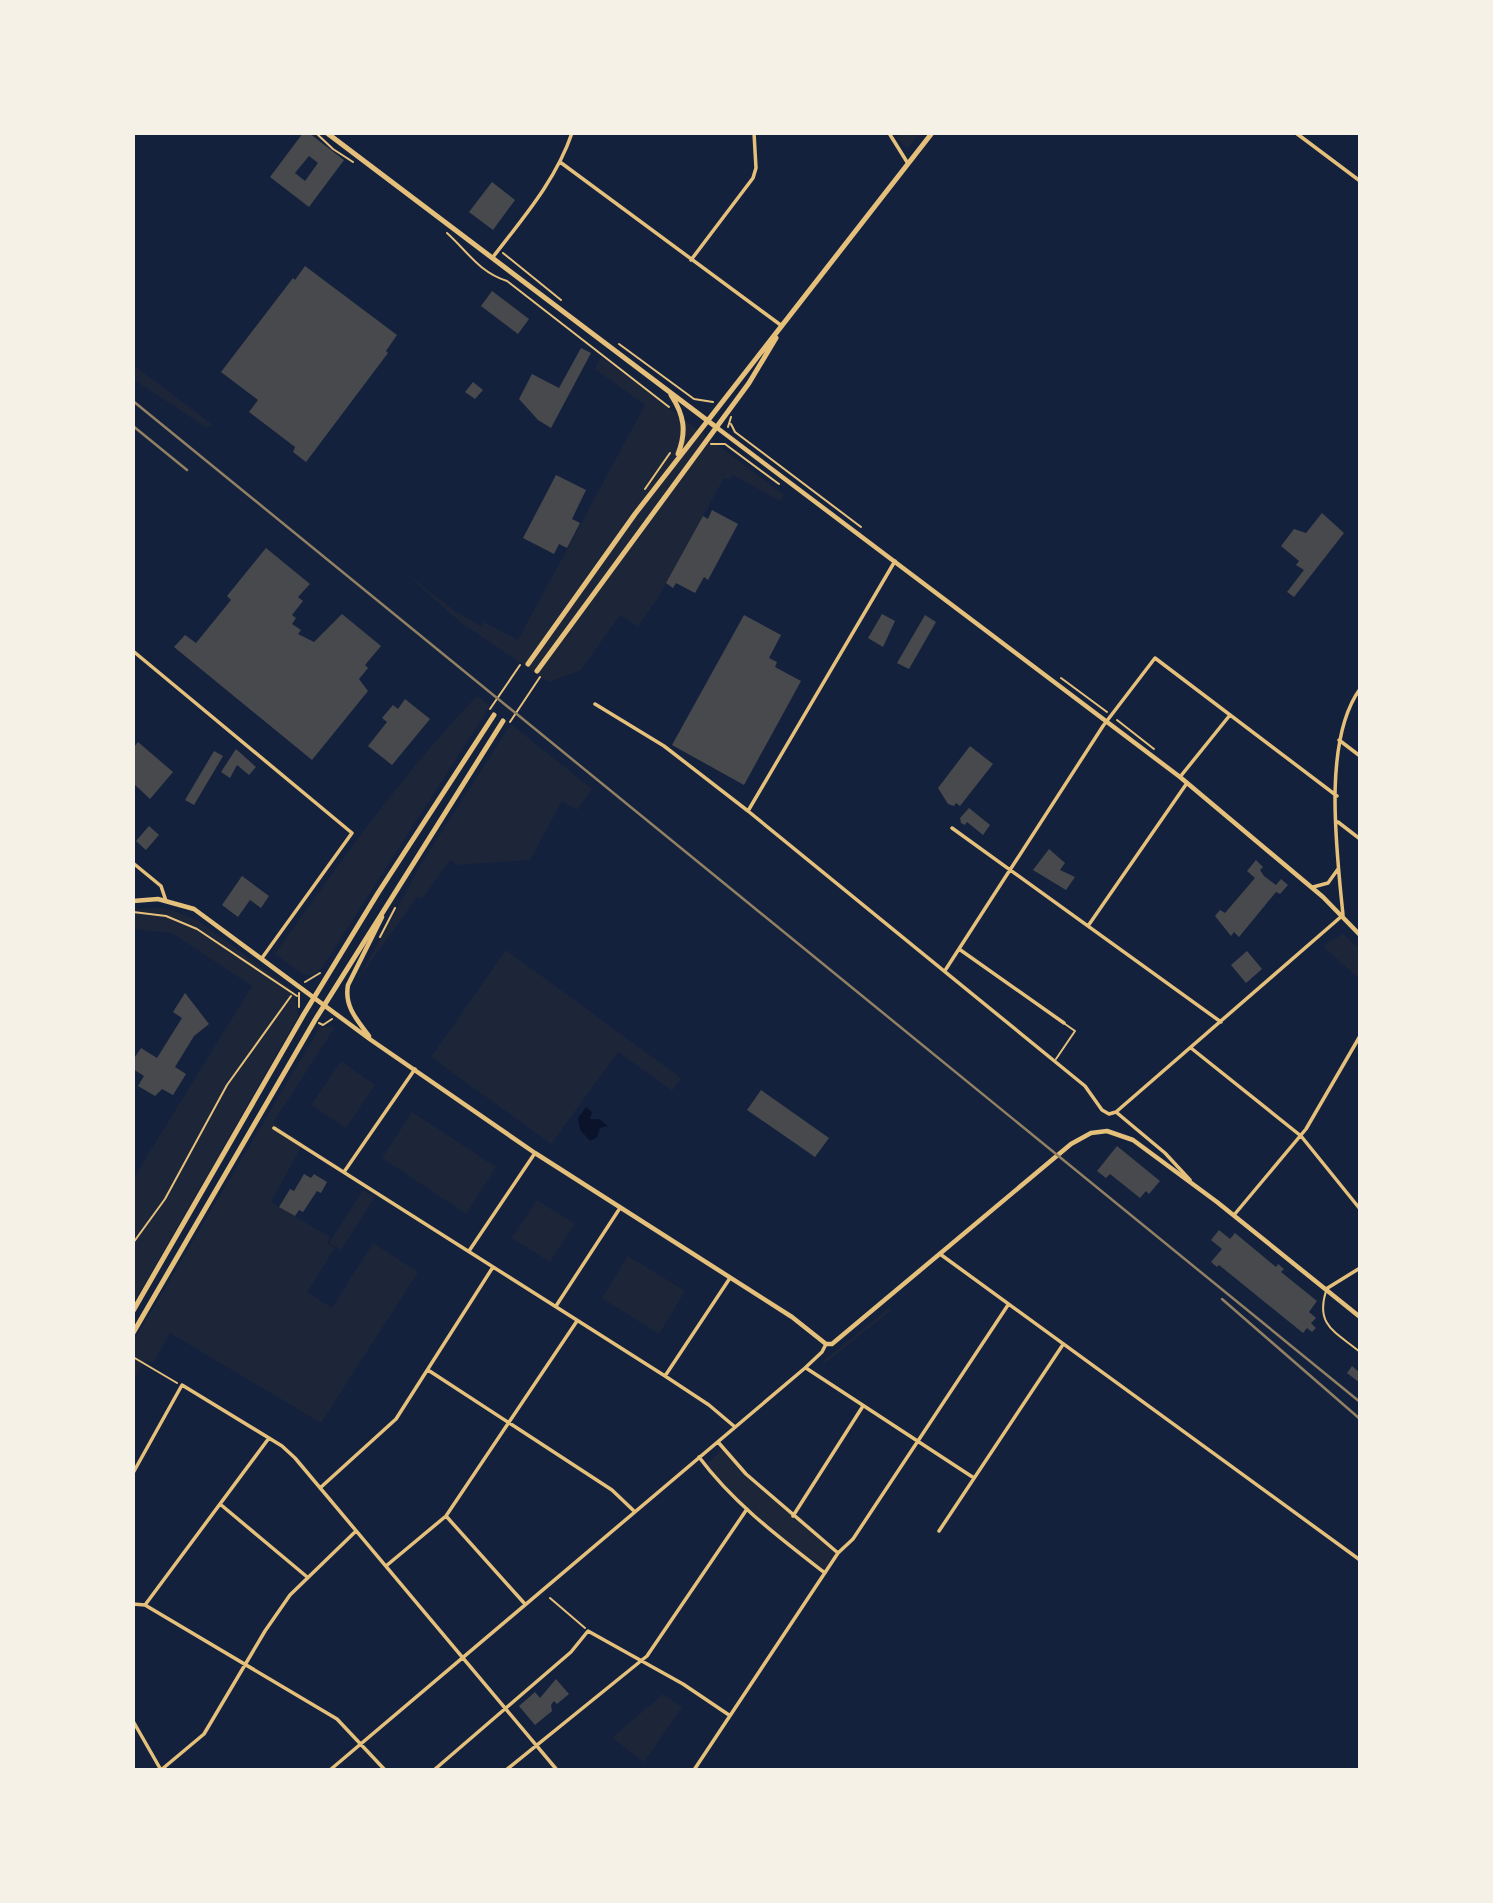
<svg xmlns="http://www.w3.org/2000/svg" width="1493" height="1903" font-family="'Work Sans',sans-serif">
  <rect width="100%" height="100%" fill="#14213d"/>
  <path fill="#1d2539" d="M903,133H920L909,147L904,146L897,137Z
    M601,357L784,495L780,501L733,475L729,480L724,478L659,596L638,627L620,615L581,670L549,682L460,622L404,572L455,611L481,626L484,622L518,640L645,405L595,369Z
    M133,365L213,425L207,428L133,379Z
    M477,696L490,706L321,969L312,976L302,974L275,954C338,865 401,775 477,696Z
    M511,724L592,789L577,810L562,801L530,860L457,865L450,860L422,899L417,897L358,980L421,864Z
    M166,908L197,920L295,992L298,1017L133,1304V1179L252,986L172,933L133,929V909Z
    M1343,934L1360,949V980L1323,946Z
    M506,950L681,1078L672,1091L618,1052L551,1144L431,1057Z
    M320,1027H335L273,1123L303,1143L271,1202L330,1237L327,1243L335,1248L307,1292L332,1308L373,1243L418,1272L321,1423L170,1333L153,1363L146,1360L133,1381V1342Z
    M341,1061L375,1085L346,1128L311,1105Z
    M412,1112L496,1167L466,1214L382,1158Z
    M363,1190L375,1197L341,1250L329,1243Z
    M537,1200L575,1224L550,1262L512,1238Z
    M628,1256L685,1291L659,1334L602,1298Z
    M889,1308L891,1310L824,1364L822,1362Z
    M723,1449L745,1475L835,1553L824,1570C782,1538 739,1505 706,1464Z
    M663,1694L682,1707L644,1762L612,1738Z"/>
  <path fill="#0b132b" d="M586,1107L592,1112L590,1119H599L608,1126L600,1128L597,1137L590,1141L580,1130L578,1118Z"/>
  <path fill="#48494c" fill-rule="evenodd" d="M303,133H309L344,160L309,207L270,177ZM309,156L318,163L305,181L295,173Z
    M492,182L515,200L493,230L469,212Z
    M305,266L397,335L386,351L388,353L306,462L293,452L295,447L249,412L258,400L221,372L293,278L295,280Z
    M492,291L529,319L518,334L481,306Z
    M581,348L591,353L551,428L538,420L519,399L532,374L559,388Z
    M473,382L483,390L475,399L465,392Z
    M556,475L586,490L572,519L580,523L567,548L559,544L554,554L523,538Z
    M712,510L738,524L708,580L704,577L695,593L676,583L673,588L666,583L703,516L708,519Z
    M1322,513L1344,533L1294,597L1287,592L1304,570L1296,565L1299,561L1281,546L1294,529L1306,533Z
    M266,548L310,584L298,597L303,601L292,615L296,618L292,624L301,630L298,634L314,642L342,614L381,646L365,665L368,668L359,679L368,691L312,760L174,647L185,635L196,643L231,600L227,596Z
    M882,614L895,621L883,647L868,638Z
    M744,615L781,635L769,658L777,662L775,667L801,681L744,785L672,745Z
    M925,615L936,622L909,669L897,663Z
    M405,699L430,719L392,765L368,746L387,722L382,718L393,705L398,709Z
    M138,742L173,772L150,799L133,783V748Z
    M970,746L993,764L960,806L956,803L954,806L948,804L938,788Z
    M236,749L256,767L249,775L237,765L230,778L221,772Z
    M214,751L223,756L194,805L185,800Z
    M969,808L990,825L983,835L967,822L965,825L961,823L960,818Z
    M149,826L159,835L146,850L136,841Z
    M1049,849L1065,863L1060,870L1075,877L1066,890L1033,870Z
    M1256,860L1263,867L1260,870L1264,876L1276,885L1281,879L1288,885L1280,894L1276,892L1239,937L1234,932L1231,936L1215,916L1220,910L1225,913L1255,878L1247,871Z
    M242,876L269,896L261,908L250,900L238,917L222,905Z
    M1247,951L1262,969L1246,983L1231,965Z
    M185,993L209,1024L194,1036L175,1067L186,1074L173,1095L162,1089L155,1096L138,1086L144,1076L133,1069V1060L141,1048L157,1058L182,1018L173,1012Z
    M761,1090L829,1138L815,1157L747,1110Z
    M1117,1146L1160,1181L1149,1194L1146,1191L1140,1198L1110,1174L1106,1178L1097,1171Z
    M304,1174L311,1178L314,1174L327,1182L321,1193L317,1191L303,1212L299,1210L295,1216L279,1207L290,1189L294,1191Z
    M1219,1230L1230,1239L1235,1233L1276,1267L1278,1264L1284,1269L1281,1272L1317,1301L1309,1312L1316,1318L1311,1323L1316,1328L1312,1332L1307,1328L1303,1333L1219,1265L1217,1267L1211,1262L1222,1249L1211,1240Z
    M1352,1366L1360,1373V1383L1347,1373Z
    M556,1679L569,1694L557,1704L554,1701L551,1705L552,1711L535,1725L519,1706L535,1692L540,1698Z"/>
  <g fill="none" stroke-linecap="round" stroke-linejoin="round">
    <path stroke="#e5c07b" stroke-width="2" d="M316,133L333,149L353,162
      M447,233C468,252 479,272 507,281L669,407
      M503,253L561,300
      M619,344L694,399L713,402
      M731,424L735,432L861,527
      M728,427L731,417
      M711,444H725L779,484
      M645,489L670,453
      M1061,678L1107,712
      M490,709L520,665
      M1117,720L1154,749
      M510,722L540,677
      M133,912L166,916L197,929L297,996
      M380,937L395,908
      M305,982L320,973
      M299,993V1007
      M319,1023L323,1025L332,1019
      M133,1243L165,1199L227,1085L291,996
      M133,1357L177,1383
      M550,1598L585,1628"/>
    <path stroke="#e5c07b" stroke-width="2" d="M1056,1059L1075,1031L1065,1024
      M1326,1291C1315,1326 1336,1332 1360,1352"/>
    <path stroke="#e5c07b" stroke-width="3.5" d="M889,133L907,162
      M1296,133L1360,181
      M560,162L782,326
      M493,257C523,218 556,180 572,133
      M691,260L753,178L756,168L754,133
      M133,651L352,833L262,958
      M595,704L664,746L748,811L1085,1086L1102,1110L1109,1114L1116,1112L1165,1153L1190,1180
      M1339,740L1360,756
      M1180,777L1230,715
      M748,811L895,561
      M1338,822L1360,839
      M952,828L1221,1022
      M133,863L161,886L166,901
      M1313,887L1328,883L1338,869
      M1088,926L1187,783
      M959,949L1064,1023
      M946,969L1103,726L1155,658L1337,796
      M1191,1048L1301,1136L1360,1209
      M1116,1112L1343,915C1337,853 1322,741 1360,689
      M274,1128L665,1376L709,1405L735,1427
      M344,1172L415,1069
      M1234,1215L1306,1129L1360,1036
      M469,1251L535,1153
      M940,1254L1360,1560
      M1326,1289L1360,1268
      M556,1306L620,1208
      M806,1368L974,1478
      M428,1370L612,1490L634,1511
      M665,1376L730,1278
      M718,1442L746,1474L838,1553
      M699,1457C733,1503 780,1538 825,1573
      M133,1473L182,1385L282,1446L295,1458L557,1770
      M320,1488L396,1419L493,1267
      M220,1504L306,1576
      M446,1516L525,1604
      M793,1516L863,1406
      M939,1531L1062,1346
      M386,1566L446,1516L577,1321
      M133,1604L145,1605L337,1719L385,1770
      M145,1605L269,1438
      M133,1721L161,1770
      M161,1770L204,1734L265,1631L290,1595L356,1531
      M330,1770L805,1368L822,1352L826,1344
      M434,1770L571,1652L588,1631L683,1684L729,1715
      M506,1770L647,1656L747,1509
      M694,1770L838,1553L853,1539L1008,1305"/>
    <path stroke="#e5c07b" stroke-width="4.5" d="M716,427L1180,777L1323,897L1360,935
      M133,901L158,899L194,909L371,1040L535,1153L792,1317L826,1344H832L1071,1144L1091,1133L1107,1131L1133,1140L1217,1202L1360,1317
      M369,1036C357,1020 344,1006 348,985L382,917"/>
    <path stroke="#e5c07b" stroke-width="5" d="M327,133L716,427
      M671,395C684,415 687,431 678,454
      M528,664L635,514L932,133
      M537,671L749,383L776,338
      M133,1311L304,1014L378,893L494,715
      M133,1333L315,1020L503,721"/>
    <path stroke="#918062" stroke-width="2.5" d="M133,401C541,736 952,1067 1360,1402
      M133,426L187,470
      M1222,1299L1360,1419"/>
  </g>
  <rect width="1493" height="1903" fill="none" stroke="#f6f1e7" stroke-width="270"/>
</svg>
